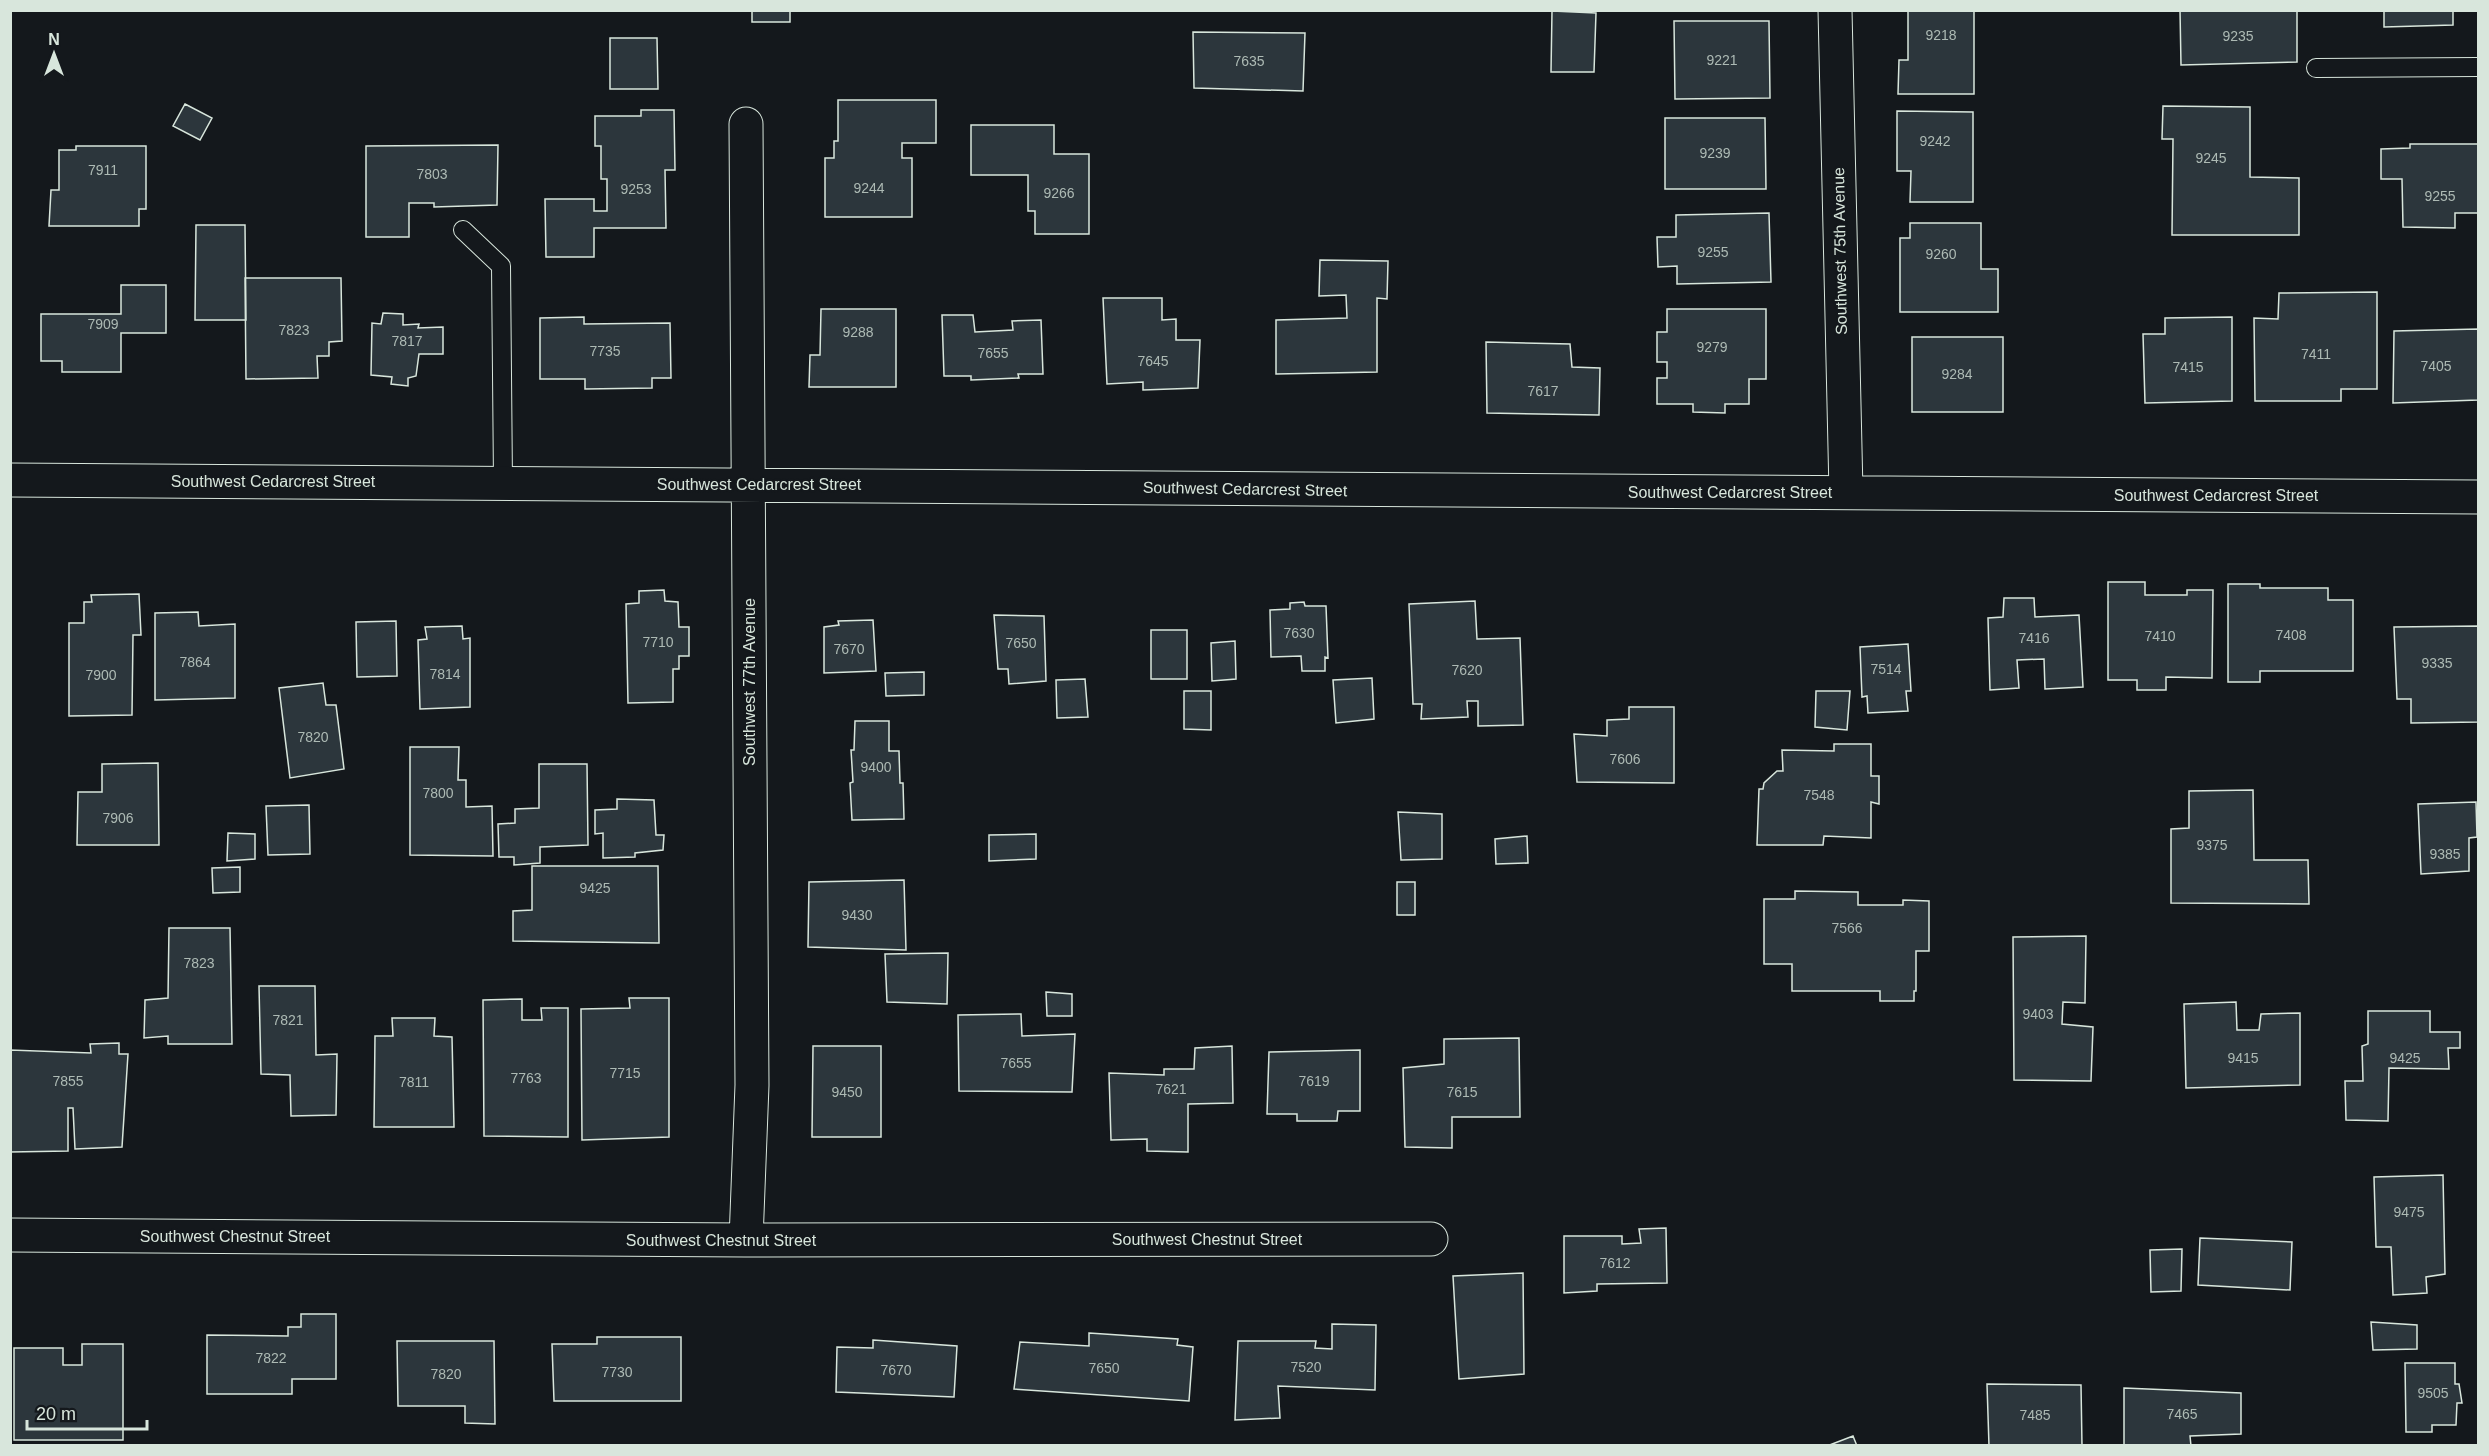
<svg xmlns="http://www.w3.org/2000/svg" width="2489" height="1456" font-family="Helvetica,sans-serif">
  <rect width="100%" height="100%" fill="#14181c"/>
  <path fill="#2c363c" stroke="#d8e6dc" stroke-width="1.5" d="M752,10H790V22H752Z
    M1908,10H1974V94H1898L1899,60H1908Z
    M2180,10H2297V62L2181,65Z
    M2384,10H2453V25L2384,27Z
    M1552,11L1596,13L1594,72H1551Z
    M1674,21H1769L1770,98L1675,99Z
    M1193,32L1305,33L1303,91L1194,88Z
    M610,38H657L658,89H610Z
    M838,100H936V143H902V158H912V217H825V158H834V141H838Z
    M185,104L212,118L200,140L173,126Z
    M2163,106L2250,107V177L2299,178V235H2172L2173,139H2162Z
    M641,110H674L675,170H665L666,228H594V257H546L545,199H594V211H607V179H601V146H595V116H641Z
    M1897,111L1973,112V202H1910L1911,171H1897Z
    M1665,118H1765L1766,189H1665Z
    M971,125H1054V154H1089V234H1035V211H1028V175H971Z
    M2410,144H2478V213H2455V228L2403,227L2402,179H2381V149L2410,148Z
    M498,145L497,205L434,207V203H409V237H366V146Z
    M76,146H146V209H139V226H49L51,190H59V150H76Z
    M1769,213L1771,282L1677,284V266L1658,267L1657,237H1676V215Z
    M1910,223H1981V269H1998V312H1900V238H1910Z
    M196,225H245L246,320H195Z
    M1320,260L1388,261L1387,299L1377,298V372L1276,374V320L1347,318L1346,295L1319,296Z
    M245,278H341L342,341L329,342V356H317L318,378L246,379Z
    M121,285H166V333H121V372H62V361H41V314H121Z
    M2377,292V389H2341V401H2255L2254,318L2278,319L2279,293Z
    M1103,298H1162V320L1176,319V340H1200L1198,388L1143,390V382L1107,384Z
    M821,309H896V387H809L810,355H820Z
    M1667,309H1766V379H1749V404H1725V413L1693,412V404H1657V378H1667V362H1657V332H1667Z
    M383,313L403,314V325L419,324L418,328L443,327V354H419L416,376L408,378V386L391,384L392,377L371,375L372,323L381,324Z
    M942,315H973L975,332L1013,330L1012,321L1041,320L1043,374H1018L1019,378L971,380V376H944Z
    M584,317V324L670,323L671,378H652V388L585,389V379H540V318Z
    M2232,317V401L2145,403L2143,334H2165V318Z
    M2478,329V400L2393,403L2394,331Z
    M1912,337H2003V412H1912Z
    M1486,342L1570,344L1572,367L1600,368L1599,415L1487,413Z
    M2108,582H2145V595H2187V590H2213L2212,678L2166,677V690H2137V680H2108Z
    M2228,584H2260V588H2328V600H2353V671H2260V682H2228Z
    M664,590L665,601L678,602L679,627H689V656H679V669H673V702L628,703L626,604L639,603V591Z
    M139,594L141,635H133L132,715L69,716V623H84V602H92L91,595Z
    M2004,598H2034L2035,617L2079,615L2083,687L2045,689L2044,659L2017,660L2019,688L1990,690L1988,618L2003,617Z
    M1475,601L1477,639L1520,638L1523,725L1478,726V701H1467L1468,717L1421,719L1422,704H1413L1409,604Z
    M1304,602L1305,606H1326L1328,658L1325,657V671H1302L1301,656L1271,657L1270,610L1290,609V603Z
    M198,612L199,626L235,624V698L155,700V613Z
    M994,615L1044,616L1046,681L1009,684L1008,669H998Z
    M873,620L876,671L824,673V627L839,625L838,621Z
    M396,621L397,676L357,677L356,622Z
    M462,626L463,639L470,638V707L420,709L418,640L427,639L425,627Z
    M2478,626V722L2411,723V699H2397L2394,627Z
    M1151,630H1187V679H1151Z
    M1235,641L1236,679L1212,681L1211,643Z
    M1908,644L1911,691H1906L1908,711L1868,713L1867,696L1862,697L1860,647Z
    M924,672V695L886,696L885,673Z
    M1372,678L1374,719L1336,723L1333,680Z
    M1085,679L1088,717L1057,718L1056,680Z
    M323,683L326,705H336L344,769L290,778L279,688Z
    M1184,691H1211V730L1184,729Z
    M1816,691H1850L1847,730L1815,727Z
    M1629,707H1674V783L1577,782L1574,734L1607,736V720L1629,719Z
    M855,721H889V751H899L900,783H903L904,819L852,820L850,783L853,782L851,750H854Z
    M1834,744H1871V776H1879V804L1871,802V838L1824,836L1823,845H1757L1759,789H1763L1764,783L1777,771H1783L1782,750L1834,751Z
    M410,747H459L458,780H466V807L492,806L493,856L410,855Z
    M158,763L159,845H77L78,792H102V764Z
    M539,764H587L588,845L540,847V863L514,865V857H499L498,824L515,823V809L539,808Z
    M2253,790L2254,860H2308L2309,904L2171,903V829L2189,828V791Z
    M617,799L654,800L656,835H664L663,850L635,853V857L603,858V833L595,834V810L617,809Z
    M2476,802L2477,837L2469,838V871L2421,874L2418,804Z
    M309,805L310,854L268,855L266,806Z
    M1398,812L1442,814V859L1401,860Z
    M228,833L255,834V859L227,861Z
    M1036,834V859L989,861V835Z
    M1527,836L1528,863L1496,864L1495,839Z
    M532,866H658L659,943L513,941V911L532,910Z
    M240,867V892L213,893L212,868Z
    M904,880L906,950L808,947L809,882Z
    M1397,882H1415V915H1397Z
    M1795,891L1858,892V905H1903V900L1929,901V951H1916V991H1914V1001H1880V991H1792V964H1764V899H1795Z
    M169,928H230L232,1044H168V1036L144,1038L145,1000L168,998Z
    M2086,936L2085,1003L2063,1002L2062,1024L2093,1027L2091,1081L2014,1080L2013,937Z
    M948,953L947,1004L887,1002L885,954Z
    M259,986H315L316,1055L337,1054L336,1115L291,1116L290,1075L261,1074Z
    M1046,992L1072,994V1016H1047Z
    M629,998H669V1137L582,1140L581,1009L630,1008Z
    M522,999V1020H542L541,1008H568V1137L484,1136L483,1000Z
    M2236,1002L2237,1030H2259L2261,1014L2300,1013V1085L2186,1088L2184,1004Z
    M2368,1011H2430V1032H2460V1048H2448L2449,1069L2389,1068L2388,1121L2346,1120L2345,1081H2363L2362,1046L2368,1044Z
    M1021,1014L1022,1036L1075,1034L1072,1092L959,1091L958,1015Z
    M392,1018H435L434,1036L452,1037L454,1127H374L375,1036H393Z
    M1519,1038L1520,1117H1452V1148L1405,1147L1403,1068L1444,1064V1039Z
    M119,1043V1054H128L122,1147L75,1149L73,1108H68V1151L10,1152V1050L91,1053L90,1044Z
    M813,1046H881V1137H812Z
    M1232,1046L1233,1103L1188,1104V1152L1147,1151V1139L1111,1140L1109,1073L1164,1075V1069H1194L1195,1048Z
    M1360,1050V1111H1338L1337,1121H1297V1114H1267L1269,1052Z
    M2443,1175L2445,1274L2426,1277L2427,1293L2393,1295L2391,1247H2376L2374,1177Z
    M1666,1228L1667,1283L1597,1284V1291L1564,1293V1236H1622V1244L1641,1243L1639,1229Z
    M2200,1238L2292,1242L2290,1290L2198,1285Z
    M2182,1249L2181,1291L2151,1292L2150,1250Z
    M1523,1273L1524,1374L1459,1379L1453,1276Z
    M301,1314H336V1379H292V1394H207V1335L288,1336V1327H301Z
    M2371,1322L2417,1325V1349L2373,1350Z
    M1332,1324L1376,1325L1375,1390L1278,1386L1280,1418L1235,1420L1238,1341H1316L1315,1348L1332,1349Z
    M1089,1333L1178,1339L1177,1345L1193,1347L1189,1401L1014,1389L1020,1342L1089,1346Z
    M597,1337H681V1401H554L552,1344H597Z
    M873,1340L957,1346L954,1397L836,1392L837,1347L873,1348Z
    M397,1341H494L495,1424L465,1423V1406H398Z
    M82,1344H123V1440H14V1348H63V1365H82Z
    M2405,1363H2455V1384H2459L2462,1403H2457L2456,1425H2432V1432H2406Z
    M1987,1384L2081,1385L2082,1446H1989Z
    M2124,1388L2241,1393V1434L2190,1436L2191,1446H2124Z
    M1853,1436L1857,1446H1827Z"/>
  <g fill="none" stroke-linecap="round" stroke-linejoin="round">
    <g stroke="#d8e6dc" stroke-width="20">
      <path id="lane" d="M2316,68L2478,67
        M463,230L501,266L503,483"/>
    </g>
    <g stroke="#d8e6dc" stroke-width="35">
      <path id="street" d="M1835,10L1846,492
        M746,124L752,1085L746,1240
        M10,480L2478,497
        M10,1235L746,1240L1431,1239"/>
    </g>
    <use href="#lane" stroke="#14181c" stroke-width="18"/>
    <use href="#street" stroke="#14181c" stroke-width="33"/>
  </g>
  <g text-anchor="middle" dominant-baseline="central" stroke-width="4.5" stroke-linejoin="round" paint-order="stroke">
    <g font-size="14" fill="#adbab4">
      <text x="1941" y="35">9218</text>
      <text x="2238" y="36">9235</text>
      <text x="1722" y="60">9221</text>
      <text x="1249" y="61">7635</text>
      <text x="1935" y="141">9242</text>
      <text x="1715" y="153">9239</text>
      <text x="2211" y="158">9245</text>
      <text x="103" y="170">7911</text>
      <text x="432" y="174">7803</text>
      <text x="869" y="188">9244</text>
      <text x="636" y="189">9253</text>
      <text x="1059" y="193">9266</text>
      <text x="2440" y="196">9255</text>
      <text x="1713" y="252">9255</text>
      <text x="1941" y="254">9260</text>
      <text x="103" y="324">7909</text>
      <text x="294" y="330">7823</text>
      <text x="858" y="332">9288</text>
      <text x="407" y="341">7817</text>
      <text x="1712" y="347">9279</text>
      <text x="605" y="351">7735</text>
      <text x="993" y="353">7655</text>
      <text x="2316" y="354">7411</text>
      <text x="1153" y="361">7645</text>
      <text x="2436" y="366">7405</text>
      <text x="2188" y="367">7415</text>
      <text x="1957" y="374">9284</text>
      <text x="1543" y="391">7617</text>
      <text x="1299" y="633">7630</text>
      <text x="2291" y="635">7408</text>
      <text x="2160" y="636">7410</text>
      <text x="2034" y="638">7416</text>
      <text x="658" y="642">7710</text>
      <text x="1021" y="643">7650</text>
      <text x="849" y="649">7670</text>
      <text x="195" y="662">7864</text>
      <text x="2437" y="663">9335</text>
      <text x="1886" y="669">7514</text>
      <text x="1467" y="670">7620</text>
      <text x="445" y="674">7814</text>
      <text x="101" y="675">7900</text>
      <text x="313" y="737">7820</text>
      <text x="1625" y="759">7606</text>
      <text x="876" y="767">9400</text>
      <text x="438" y="793">7800</text>
      <text x="1819" y="795">7548</text>
      <text x="118" y="818">7906</text>
      <text x="2212" y="845">9375</text>
      <text x="2445" y="854">9385</text>
      <text x="595" y="888">9425</text>
      <text x="857" y="915">9430</text>
      <text x="1847" y="928">7566</text>
      <text x="199" y="963">7823</text>
      <text x="2038" y="1014">9403</text>
      <text x="288" y="1020">7821</text>
      <text x="2243" y="1058">9415</text>
      <text x="2405" y="1058">9425</text>
      <text x="1016" y="1063">7655</text>
      <text x="625" y="1073">7715</text>
      <text x="526" y="1078">7763</text>
      <text x="68" y="1081">7855</text>
      <text x="1314" y="1081">7619</text>
      <text x="414" y="1082">7811</text>
      <text x="1171" y="1089">7621</text>
      <text x="847" y="1092">9450</text>
      <text x="1462" y="1092">7615</text>
      <text x="2409" y="1212">9475</text>
      <text x="1615" y="1263">7612</text>
      <text x="271" y="1358">7822</text>
      <text x="1306" y="1367">7520</text>
      <text x="1104" y="1368">7650</text>
      <text x="896" y="1370">7670</text>
      <text x="617" y="1372">7730</text>
      <text x="446" y="1374">7820</text>
      <text x="2433" y="1393">9505</text>
      <text x="2182" y="1414">7465</text>
      <text x="2035" y="1415">7485</text>
    </g>
    <g font-size="16" fill="#d8e6dc" stroke="#14181c">
      <text transform="translate(1840 251) rotate(-91)">Southwest 75th Avenue</text>
      <text x="273" y="481">Southwest Cedarcrest Street</text>
      <text x="759" y="484">Southwest Cedarcrest Street</text>
      <text transform="translate(1245 489) rotate(1)">Southwest Cedarcrest Street</text>
      <text x="1730" y="492">Southwest Cedarcrest Street</text>
      <text x="2216" y="495">Southwest Cedarcrest Street</text>
      <text transform="translate(749 682) rotate(-90)">Southwest 77th Avenue</text>
      <text x="235" y="1236">Southwest Chestnut Street</text>
      <text x="1207" y="1239">Southwest Chestnut Street</text>
      <text x="721" y="1240">Southwest Chestnut Street</text>
    </g>
  </g>
  <rect width="2489" height="1456" fill="none" stroke="#d8e6dc" stroke-width="24"/>
  <g transform="translate(54 54)" stroke="#14181c" stroke-width="4.5" paint-order="stroke">
  <path d="M0-4.5L10 22L0 15L-10 22Z" fill="#d8e6dc"/>
  <text y="-9" font-size="16" font-weight="bold" text-anchor="middle" fill="#d8e6dc">N</text>
  </g>
  <path d="M27 1420v9h120v-9" fill="none" stroke="#d8e6dc" stroke-width="3"/>
  <text x="36" y="1420" font-size="18" fill="#d8e6dc" stroke="#14181c" stroke-width="4.5" paint-order="stroke">20 m</text>
</svg>
